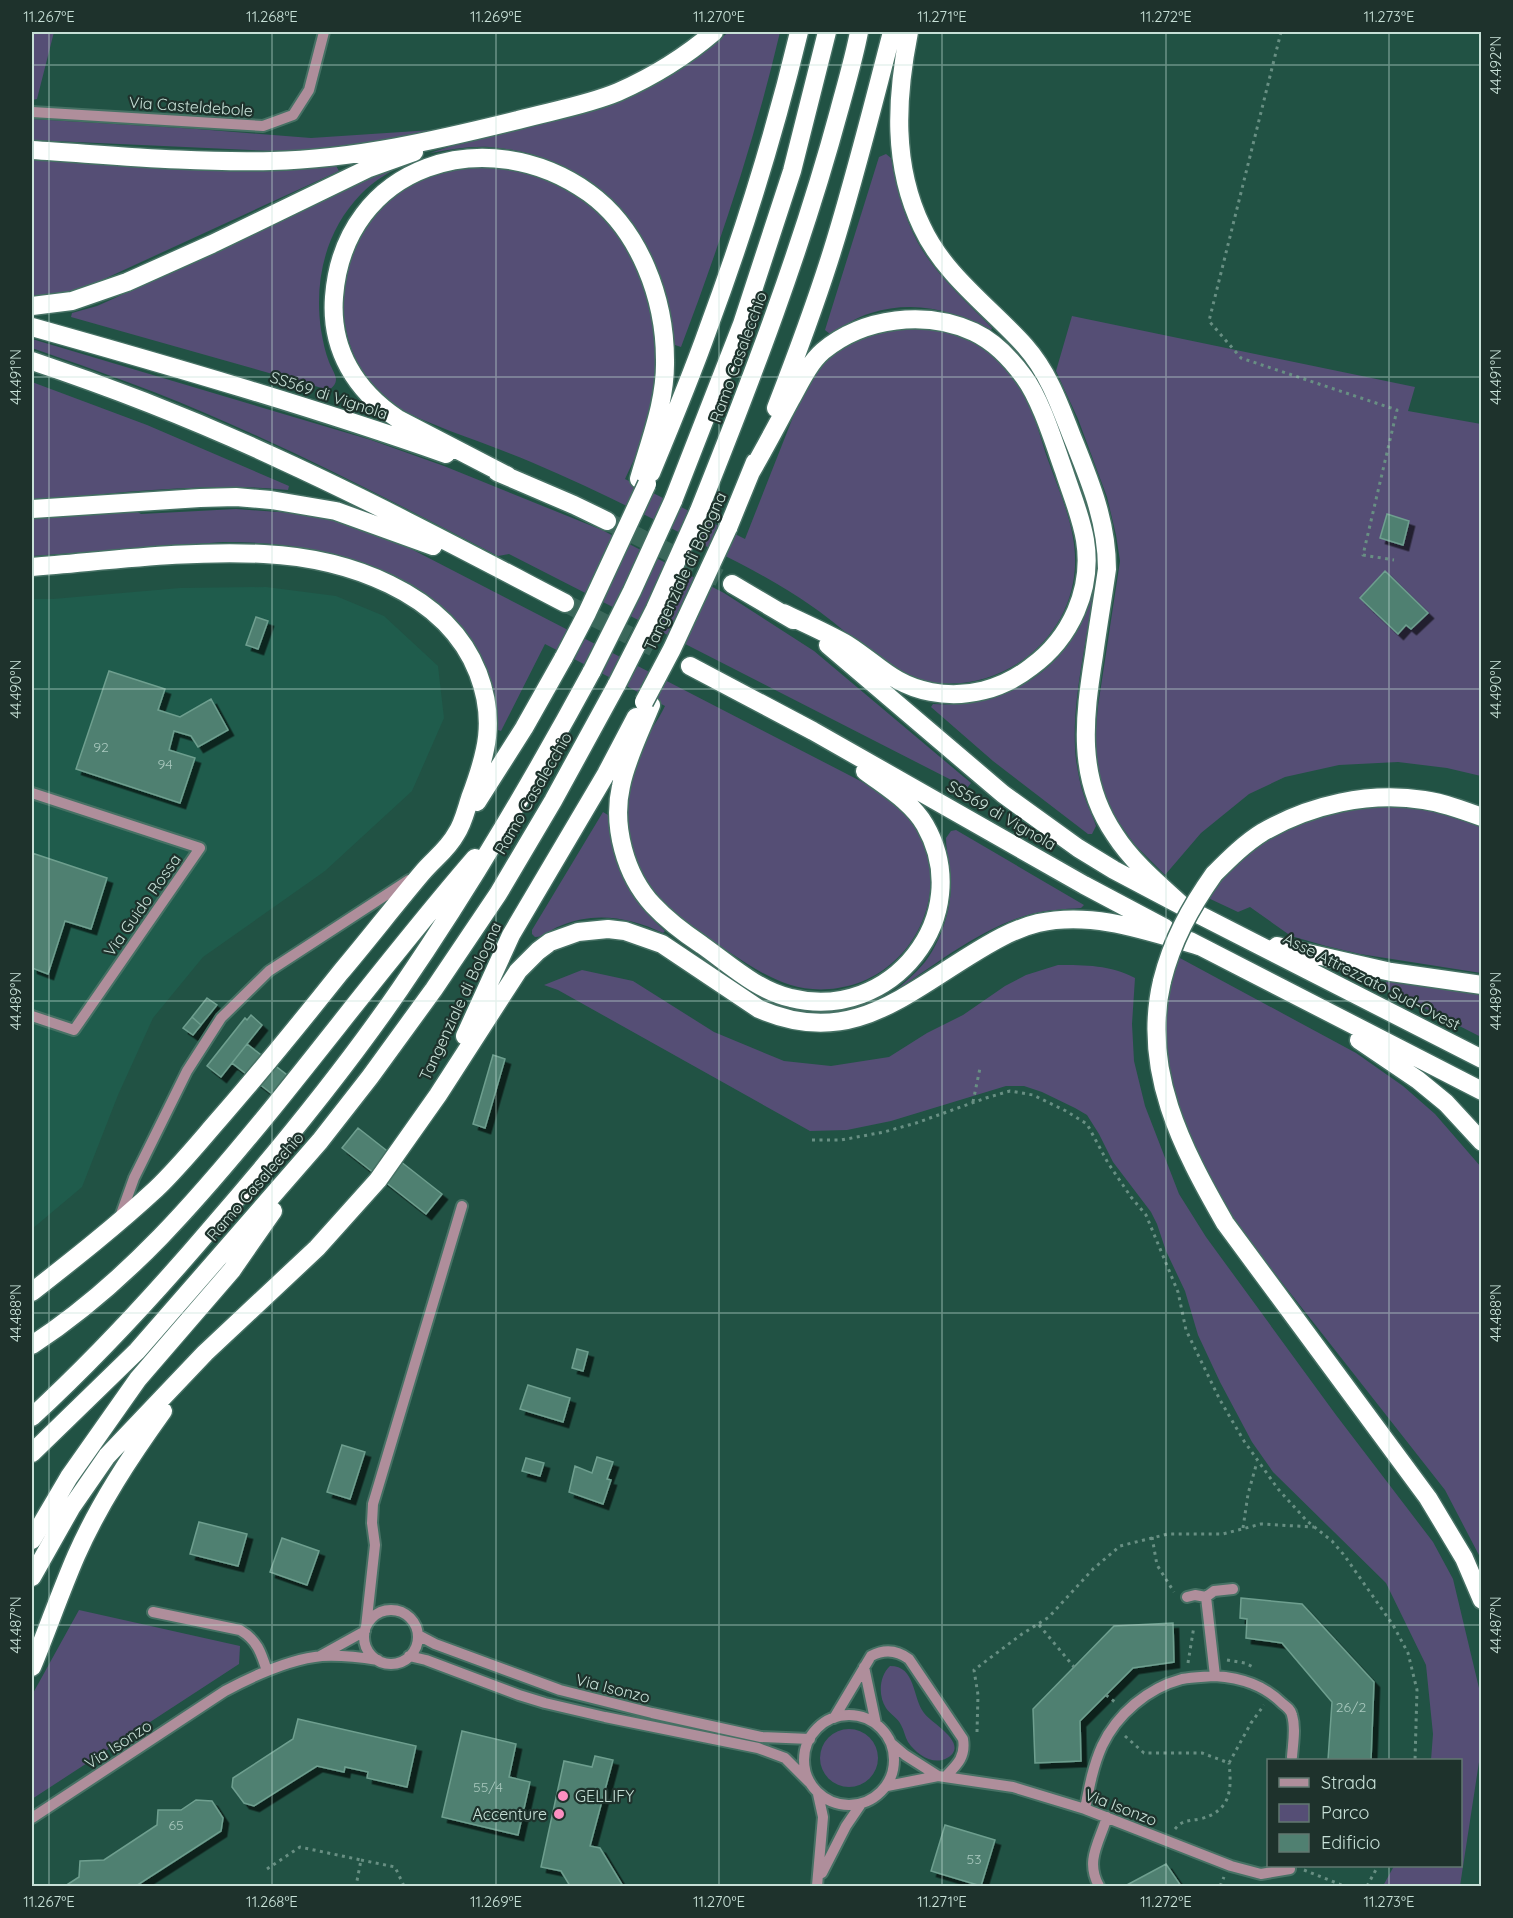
<svg xmlns="http://www.w3.org/2000/svg" width="1513" height="1918" font-family="Quicksand,sans-serif">
  <defs>
    <filter id="shadow"><feDropShadow dx="5.5" dy="5.5" stdDeviation="0" flood-color="#0009"/></filter>
  </defs>
  <rect width="100%" height="100%" fill="#215244"/>
  <path fill="#1f5c4c" d="M266,587L336,596L384,616L438,666L444,718L412,791L325,871L203,957L153,1018L118,1095L82,1187L32,1229V599H53L180,588Z"/>
  <path fill="#554e75" d="M32,32H54L37,99L32,100Z
    M729,32H780C755,139 720,244 681,347L675,345C670,315 665,284 652,257C622,194 559,151 489,147C469,146 449,150 430,153L461,143L586,112L690,61Z
    M32,119L197,129L311,138L447,129L327,149L271,151L32,140Z
    M886,154L891,158C896,187 904,217 918,243C936,275 966,301 992,328L990,333C955,309 913,300 871,313C856,317 843,327 830,334L825,330L879,157Z
    M32,159L175,168L335,164L339,171L89,286L65,293L32,297Z
    M410,161C393,170 374,180 361,194C325,231 314,281 321,330C323,341 325,352 329,362C331,367 335,373 336,379C336,384 333,387 329,390L71,317L72,313L97,306L115,298L369,177Z
    M465,166L506,167L564,185L606,217L635,259L648,298L656,335L658,377L643,440L625,479L745,539L806,384C829,352 859,333 898,328C953,322 1003,350 1027,400C1036,419 1041,440 1048,460C1060,494 1077,529 1075,567C1071,642 998,696 925,681C885,672 847,630 813,607C783,586 750,568 717,552C656,520 595,489 531,462C505,451 477,441 450,431C431,423 410,416 393,404C347,373 331,303 352,254C366,223 383,200 412,183C417,180 421,176 426,174C438,170 452,169 465,166Z
    M1072,316L1415,387L1408,411L1481,424V776L1447,768L1398,762L1339,765L1285,777L1249,794L1201,833L1165,875L1135,845L1115,817L1101,787L1094,749L1098,706L1120,561L1116,535L1107,497L1078,419L1056,371Z
    M32,339L371,440L444,466L602,530L724,593L814,651L971,783L967,788L509,554L498,556C409,510 320,463 228,423C164,394 98,371 32,348Z
    M32,382L147,425L289,486L288,490C203,481 116,494 32,500Z
    M236,509L306,514L336,520L390,538L874,788C893,801 910,815 921,836C951,900 908,978 838,988C794,995 764,975 729,952C707,937 683,922 663,903C635,874 621,823 629,784C632,773 637,761 641,750C647,734 658,721 665,706L545,644L501,731L498,730C497,712 496,693 489,676C451,570 323,541 223,542L32,556V519L136,511L141,514Z
    M1093,586H1095C1087,640 1070,707 1076,760C1078,772 1080,785 1084,796C1088,807 1093,816 1096,826L1092,834H1088L993,761L931,707L933,704C990,708 1045,684 1075,634C1084,619 1088,603 1093,586Z
    M1357,805L1428,806L1481,823V973L1360,954L1326,946L1291,936L1250,907L1238,912L1206,897C1240,845 1300,819 1357,805Z
    M603,812L608,815C611,863 629,899 665,931L663,933C630,917 594,911 560,926C551,929 544,937 535,937L532,934V930Z
    M956,830L1084,905L1081,908C1064,909 1047,910 1031,914C982,927 933,966 891,994C903,984 915,974 925,962C941,941 951,910 951,884C951,868 946,853 946,838L951,831Z
    M1178,957L1356,1053L1403,1086L1435,1114L1481,1167V1559L1445,1490L1258,1252L1225,1206L1205,1171L1173,1094L1163,1036L1165,1008L1170,982Z
    M1058,965C1085,965 1111,965 1135,978L1132,1024L1134,1061L1145,1106L1179,1194L1206,1237L1336,1415L1433,1542L1453,1579L1479,1688L1481,1749L1460,1886H1383L1394,1866H1460V1760H1431L1433,1734L1426,1665L1386,1583L1273,1472L1252,1442L1220,1382L1198,1335L1185,1291L1166,1251L1157,1224L1151,1212L1113,1162L1099,1134L1087,1115L1075,1108L1042,1092L1024,1086H1006L891,1121L847,1130L810,1131L558,990L544,985L582,970L633,981L714,1032L784,1061L831,1066L889,1057L927,1033L963,1015L1005,986L1026,975Z
    M1387,981L1481,994V1037L1383,987Z
    M79,1610L240,1646L239,1664L32,1799V1695Z
    M890,1666C916,1666 912,1697 924,1713C931,1723 971,1744 947,1758C933,1766 916,1754 908,1742C905,1737 904,1730 901,1725C898,1718 890,1714 886,1708C878,1696 879,1676 890,1666Z
    M820 1758a29 29 0 1 1 58 0a29 29 0 1 1-58 0Z"/>
  <path fill="#508071" stroke="#6e9f8f" stroke-width="1.5" filter="url(#shadow)" d="M1387,514L1409,521L1403,545L1380,538Z
    M1385,571L1428,613L1411,629L1406,625L1398,634L1360,598Z
    M256,617L268,621L258,649L246,645Z
    M109,671L165,689L158,710L180,717L211,699L228,730L198,747L191,736L174,731L169,750L195,758L180,803L76,769Z
    M32,853L107,878L91,929L65,921L48,974L32,968Z
    M207,998L217,1005L201,1025L192,1017Z
    M251,1015L262,1025L221,1077L207,1066L245,1018L247,1020Z
    M192,1017L201,1025L193,1035L183,1028Z
    M247,1044L291,1078L276,1097L232,1063Z
    M493,1055L505,1059L485,1128L473,1124Z
    M358,1128L442,1194L426,1214L342,1148Z
    M577,1349L588,1352L583,1371L572,1368Z
    M528,1385L570,1398L563,1422L520,1409Z
    M342,1445L365,1452L350,1499L327,1492Z
    M597,1457L613,1462L607,1479L611,1480L603,1504L569,1492L575,1466L592,1473Z
    M526,1458L544,1463L540,1476L522,1471Z
    M199,1522L247,1534L238,1566L190,1554Z
    M282,1538L319,1551L307,1585L270,1572Z
    M1241,1598L1302,1604L1374,1682L1371,1760H1328L1332,1702L1282,1643L1246,1638L1247,1619L1240,1618Z
    M1173,1623L1174,1662L1133,1668L1080,1721L1081,1761L1035,1763L1033,1709L1114,1626Z
    M298,1719L416,1746L407,1787L367,1778L368,1772L345,1767L344,1772L317,1766L254,1806L244,1803L232,1787L233,1778L293,1739Z
    M462,1731L516,1744L509,1777L530,1782L518,1835L442,1817Z
    M595,1756L613,1760L590,1846L600,1848L623,1886H570L561,1871L541,1867L564,1761L592,1767Z
    M196,1800L212,1801L223,1818L221,1831L136,1886H65L79,1877L80,1861L104,1860L157,1825L158,1810H181Z
    M945,1825L995,1840L981,1886L931,1871Z
    M1166,1864L1181,1886H1125Z"/>
  <g fill="none" stroke-linecap="round" stroke-linejoin="round">
    <path stroke="#3a675a" stroke-width="18" stroke-dasharray="18 9" stroke-linecap="butt" d="M607,521L732,584
      M565,603L690,666"/>
    <g stroke="#467164" stroke-width="14">
      <path id="minor" d="M32,112L263,126L293,115L309,90L324,32
        M32,793L200,848L74,1030L32,1016
        M120,1217L134,1178L187,1071L221,1018L269,971L409,880
        M1206,1597L1214,1591L1233,1589
        M364 1637a27 27 0 1 1 54 0a27 27 0 1 1-54 0Z
        M153,1612L240,1630C257,1640 261,1652 267,1671
        M366,1627L375,1545L372,1523L373,1504L462,1206
        M418,1635L435,1644L560,1690L652,1713L761,1737L810,1739
        M320,1656L365,1631
        M409,1656L426,1660L519,1695L545,1703L605,1717L758,1748L785,1758L809,1782
        M864,1667L876,1724
        M1215,1676C1242,1678 1264,1685 1283,1704C1287,1707 1291,1710 1292,1715C1296,1728 1293,1743 1292,1757
        M804 1760a45 45 0 1 1 90 0a45 45 0 1 1-90 0Z
        M834,1718L871,1656C884,1649 897,1650 909,1659L963,1739C966,1757 957,1765 945,1777
        M892,1744L905,1755L938,1776
        M887,1786L938,1776L1013,1787L1085,1809L1231,1866L1261,1874L1290,1869
        M1085,1809C1089,1788 1093,1766 1102,1746C1117,1714 1148,1688 1182,1679C1193,1677 1204,1677 1215,1676L1206,1597L1195,1595L1187,1597
        M32,1818L225,1691C253,1676 290,1659 322,1656C341,1655 359,1657 378,1660
        M822,1873L846,1826L861,1804
        M817,1886L823,1817L818,1794
        M1099,1886C1085,1861 1099,1843 1107,1817"/>
    </g>
    <g stroke="#467164" stroke-width="21">
      <path id="highway" d="M909,32C896,98 892,165 922,227C944,275 991,308 1025,346C1048,372 1059,403 1071,434C1089,479 1107,520 1107,569C1103,597 1098,626 1094,655C1084,718 1076,778 1115,835C1133,863 1160,885 1184,907
        M32,150C111,155 192,163 272,161C355,159 437,140 518,120C551,111 587,105 618,92C652,77 686,56 714,32
        M32,306L72,301L127,282L212,244L369,168L414,152
        M32,327C171,366 309,406 446,454
        M32,361C116,389 200,422 281,460C377,504 471,554 565,603
        M776,408C795,359 813,311 829,261C853,186 872,108 892,32
        M497,472L574,505L607,521
        M751,472C765,448 778,423 791,399C800,383 809,363 823,351C864,317 926,310 974,332C995,342 1011,359 1024,377C1041,400 1054,443 1064,471C1071,493 1081,516 1085,540C1093,589 1071,638 1031,667C1003,689 966,699 931,692C893,685 878,664 848,645C827,633 804,623 783,613
        M651,473C671,425 691,377 708,329C744,232 775,132 799,32
        M508,476L398,419C356,391 330,350 334,297C344,164 487,120 589,193C640,230 665,299 665,360C666,401 650,440 639,479
        M673,501L742,324L792,171L827,32
        M32,509L200,498L236,497L271,500L336,511L433,546
        M698,513C751,381 802,248 839,111C846,85 854,58 859,32
        M728,528L755,462
        M32,567C108,561 186,550 264,554C345,558 446,591 478,673C496,720 487,753 470,798C466,810 463,824 456,834C448,849 433,860 422,873C394,906 368,940 340,973C301,1022 262,1070 221,1117C200,1141 179,1167 156,1189C116,1226 74,1259 32,1292
        M732,584L793,620
        M828,645L1003,794L1078,848L1114,870L1184,907L1482,1059
        M690,666L813,731L1084,885L1165,928
        M651,705C641,730 626,760 621,786C612,826 625,875 653,905C667,920 684,933 702,945C729,964 758,991 791,998C891,1023 977,916 925,825C912,802 886,787 865,771
        M477,802L524,728L564,657
        M1214,874C1229,859 1245,843 1263,832C1310,805 1369,791 1424,800C1444,803 1463,810 1482,817
        M1190,941L1482,1091
        M1277,946L1391,972L1482,985
        M1162,981C1141,1070 1182,1148 1225,1223L1428,1498L1464,1558L1482,1600
        M465,1036L511,935L606,774L636,717
        M1359,1040L1418,1080L1446,1103L1482,1142
        M32,1345C127,1283 200,1197 271,1110C339,1026 404,940 475,858
        M32,1417C96,1358 156,1293 213,1226C279,1150 343,1072 400,989C470,887 533,780 592,671
        M32,1453L137,1351L320,1141L370,1077L434,989L498,894L553,801L617,684
        M32,1540L69,1477L138,1379L232,1270L273,1211
        M32,1577L71,1508L107,1456L205,1353L317,1248L378,1180L438,1095L518,971L538,951L550,942L578,932L608,929L625,931L662,944L759,1009C846,1047 898,1000 969,956C990,943 1013,929 1038,923C1093,911 1147,931 1199,946
        M32,1667C47,1631 60,1593 76,1556C99,1504 130,1457 163,1411"/>
    </g>
    <path stroke="#688f83" stroke-width="3" stroke-dasharray="3 4.5" stroke-linecap="butt" d="M1281,32L1209,321L1241,358L1397,410L1363,555L1394,560
      M973,1102L980,1068
      M812,1140H841L884,1132L916,1123L986,1098L1010,1091L1033,1095L1066,1111L1087,1124L1108,1163L1131,1197L1146,1215L1178,1292L1186,1330L1220,1400L1244,1441L1278,1489L1307,1521L1332,1541L1344,1555L1393,1625L1408,1653L1417,1690L1415,1760
      M1243,1528L1248,1494L1257,1462
      M1152,1537L1157,1565L1174,1592
      M1039,1625L1074,1667
      M1227,1660L1245,1663L1255,1668
      M1188,1663L1194,1626
      M1106,1695L1115,1702
      M977,1732L978,1695L974,1670L1022,1634L1049,1617L1093,1569L1120,1546L1168,1534H1223L1261,1524L1314,1527
      M1125,1736L1144,1753H1202L1229,1763L1251,1723L1264,1705
      M1175,1829C1182,1820 1189,1821 1200,1819C1231,1811 1232,1790 1229,1763
      M361,1860L395,1867L404,1886
      M267,1869L300,1847L361,1860L356,1886
      M1304,1870L1344,1886
      M1220,1886L1224,1877
      M1367,1886L1378,1866"/>
    <use href="#minor" stroke="#af8e9b" stroke-width="10"/>
    <use href="#highway" stroke="#fff" stroke-width="18"/>
    <g stroke="#467164" stroke-width="21" stroke-linecap="butt">
      <path id="highway-bridge" d="M564,657L587,613L647,484
        M592,671L632,591L673,501
        M617,684L655,609L698,513
        M644,702L672,649L728,528
        M1162,981C1172,941 1190,908 1214,874"/>
    </g>
    <use href="#highway-bridge" stroke="#fff" stroke-width="18"/>
  </g>
  <path fill="none" stroke="#c7e0d7" stroke-width="1.5" stroke-opacity="0.45" d="M49,32V1886M272,32V1886M496,32V1886M719,32V1886M942,32V1886M1166,32V1886M1389,32V1760M32,65H1482M32,377H1482M32,689H1482M32,1001H1482M32,1313H1482M32,1625H1482M1389,1866V1886"/>
  <g fill="#fc8fc1" stroke="#1e322c" stroke-width="2">
    <circle cx="563" cy="1796" r="6"/>
    <circle cx="559" cy="1814" r="6"/>
  </g>
  <g text-anchor="middle" dominant-baseline="central" stroke-width="4.5" stroke-linejoin="round" paint-order="stroke">
    <g font-size="14" fill="#a9c8be">
      <text x="101" y="747">92</text>
      <text x="165" y="764">94</text>
      <text x="1351" y="1707">26/2</text>
      <text x="488" y="1787">55/4</text>
      <text x="176" y="1825">65</text>
      <text x="974" y="1859">53</text>
    </g>
    <g font-size="16" fill="#c7e0d7" stroke="#1e322c">
      <text transform="translate(191 106) rotate(4)">Via Casteldebole</text>
      <text transform="translate(738 357) rotate(-70)">Ramo Casalecchio</text>
      <text transform="translate(329 395) rotate(18)">SS569 di Vignola</text>
      <text transform="translate(685 571) rotate(-65)">Tangenziale di Bologna</text>
      <text transform="translate(533 793) rotate(-60)">Ramo Casalecchio</text>
      <text transform="translate(1002 815) rotate(30)">SS569 di Vignola</text>
      <text transform="translate(142 905) rotate(-55)">Via Guido Rossa</text>
      <text transform="translate(1372 981) rotate(27)">Asse Attrezzato Sud-Ovest</text>
      <text transform="translate(460 1001) rotate(-65)">Tangenziale di Bologna</text>
      <text transform="translate(255 1186) rotate(-49)">Ramo Casalecchio</text>
      <text transform="translate(613 1688) rotate(14)">Via Isonzo</text>
      <text transform="translate(118 1744) rotate(-33)">Via Isonzo</text>
      <text transform="translate(1121 1807) rotate(21)">Via Isonzo</text>
    </g>
    <g font-size="16" fill="#c7e0d7" stroke="#1e322c" text-anchor="start">
      <text x="575" y="1796">GELLIFY</text>
      <text x="547" y="1814" text-anchor="end">Accenture</text>
    </g>
  </g>
  <rect width="1513" height="1918" fill="none" stroke="#1e322c" stroke-width="66"/>
  <rect x="1267" y="1759" width="195" height="108" fill="#1e322c" stroke="#627870" stroke-width="1.5"/>
  <rect x="1279" y="1778" width="30" height="9" fill="#af8e9b" stroke="#627870" stroke-width="1.5"/>
  <text x="1321" y="1789" font-size="18" fill="#c7e0d7">Strada</text>
  <rect x="1279" y="1804" width="30" height="18" fill="#554e75" stroke="#627870" stroke-width="1.5"/>
  <text x="1321" y="1819" font-size="18" fill="#c7e0d7">Parco</text>
  <rect x="1279" y="1834" width="30" height="18" fill="#508071" stroke="#627870" stroke-width="1.5"/>
  <text x="1321" y="1849" font-size="18" fill="#c7e0d7">Edificio</text>
  <rect x="33" y="33" width="1447" height="1852" fill="none" stroke="#c7e0d7" stroke-width="2"/>
  <g font-size="15" text-anchor="middle" fill="#c7e0d7">
    <text x="49" y="22">11.267°E</text>
    <text x="272" y="22">11.268°E</text>
    <text x="496" y="22">11.269°E</text>
    <text x="719" y="22">11.270°E</text>
    <text x="942" y="22">11.271°E</text>
    <text x="1166" y="22">11.272°E</text>
    <text x="1389" y="22">11.273°E</text>
    <text transform="translate(1496 65) rotate(-90)" y="5">44.492°N</text>
    <text transform="translate(16 377) rotate(-90)" y="5">44.491°N</text>
    <text transform="translate(1496 377) rotate(-90)" y="5">44.491°N</text>
    <text transform="translate(16 689) rotate(-90)" y="5">44.490°N</text>
    <text transform="translate(1496 689) rotate(-90)" y="5">44.490°N</text>
    <text transform="translate(16 1001) rotate(-90)" y="5">44.489°N</text>
    <text transform="translate(1496 1001) rotate(-90)" y="5">44.489°N</text>
    <text transform="translate(16 1313) rotate(-90)" y="5">44.488°N</text>
    <text transform="translate(1496 1313) rotate(-90)" y="5">44.488°N</text>
    <text transform="translate(16 1625) rotate(-90)" y="5">44.487°N</text>
    <text transform="translate(1496 1625) rotate(-90)" y="5">44.487°N</text>
    <text x="49" y="1907">11.267°E</text>
    <text x="272" y="1907">11.268°E</text>
    <text x="496" y="1907">11.269°E</text>
    <text x="719" y="1907">11.270°E</text>
    <text x="942" y="1907">11.271°E</text>
    <text x="1166" y="1907">11.272°E</text>
    <text x="1389" y="1907">11.273°E</text>
  </g>
</svg>
